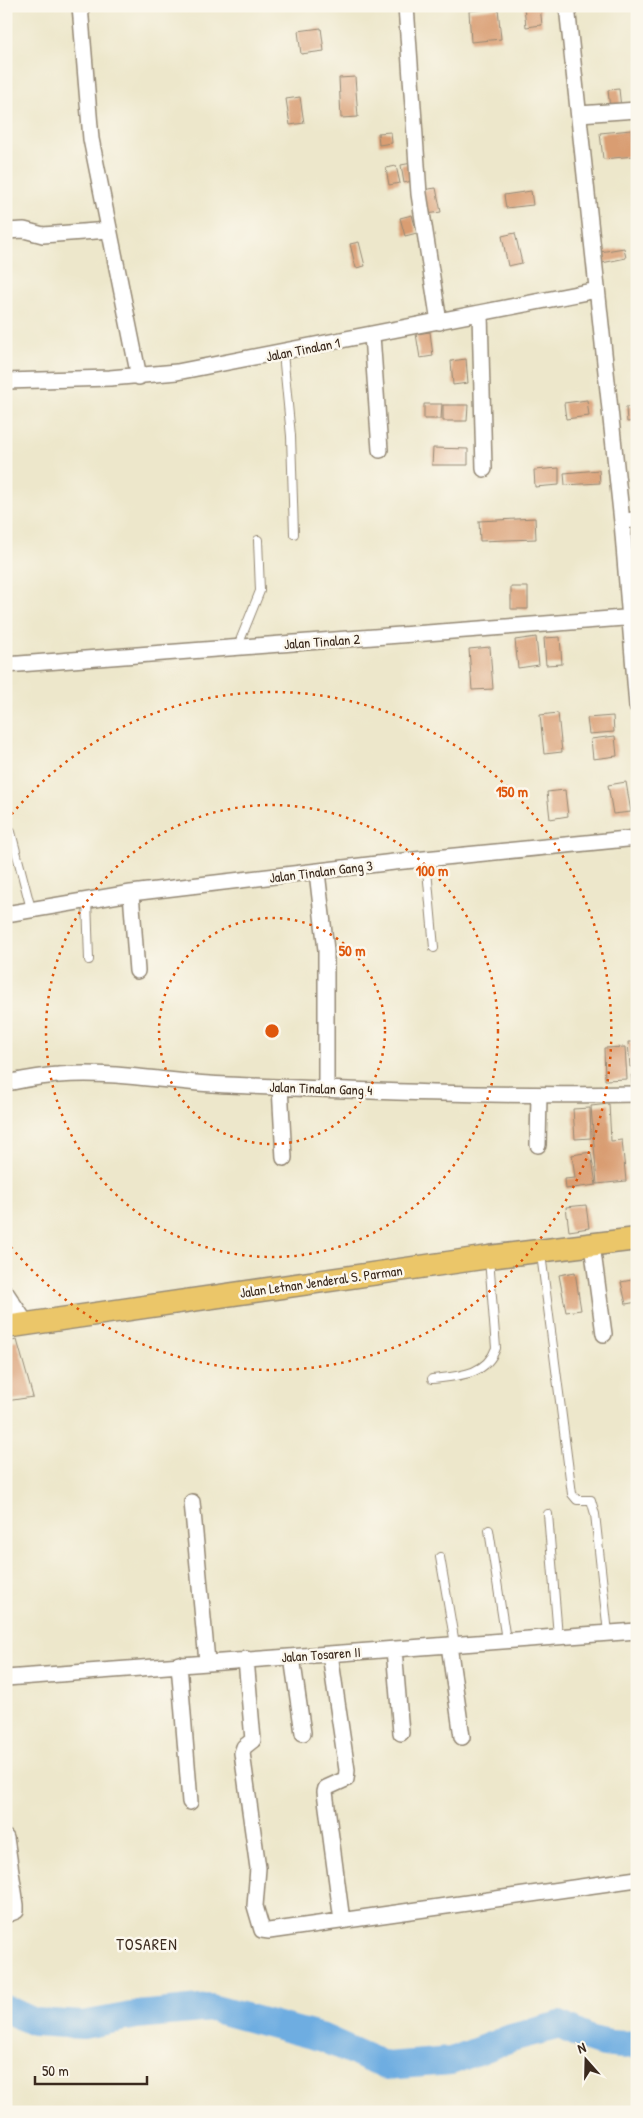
<svg xmlns="http://www.w3.org/2000/svg" width="643" height="2118" font-family="'Patrick Hand',sans-serif">
  <rect width="100%" height="100%" fill="#fbf7ec"/>
  <filter id="ink" filterUnits="userSpaceOnUse"><feTurbulence type="fractalNoise" baseFrequency=".02" numOctaves="2"/><feDisplacementMap in="SourceGraphic" scale="10" xChannelSelector="R" yChannelSelector="G"/><feConvolveMatrix kernelMatrix="1 2 1 2 8 2 1 2 1" color-interpolation-filters="sRGB"/></filter>
  <filter id="wash" filterUnits="userSpaceOnUse"><feTurbulence type="fractalNoise" baseFrequency=".0096" numOctaves="4" result="noise"/><feDisplacementMap in="SourceGraphic" scale="20" xChannelSelector="R" yChannelSelector="G"/><feGaussianBlur stdDeviation="1.12" result="paint"/><feColorMatrix in="noise" values="0 0 0 0 0 0 0 0 0 0 0 0 0 0 0 0 0 1.4 0 .05"/><feComposite in="paint" operator="in"/></filter>
  <g filter="url(#wash)">
    <rect width="100%" height="100%" fill="#ede7cb"/>
    <g fill="none" stroke-linecap="round" stroke-linejoin="round">
      <path stroke="#6eade1" stroke-width="28" d="M6,2009L34,2022L83,2025L137,2015L211,2008L323,2038L386,2066L451,2061L511,2038L560,2025C588,2040 605,2047 637,2044"/>
    </g>
    <g id="blocks">
      <path fill="#d99d72" d="M524,6H540L542,25L526,27Z
        M498,8L501,39L471,42L469,11Z
        M321,28L324,51L301,54L298,31Z
        M355,77L358,117L341,118L339,78Z
        M619,89L621,108L610,109L608,90Z
        M300,97L304,123L290,125L286,99Z
        M631,130L634,156L603,159L600,133Z
        M391,132L392,143L379,145L378,133Z
        M412,163L415,180L404,183L401,165Z
        M396,166L400,183L389,185L386,168Z
        M436,188L441,212L427,214L422,190Z
        M531,191L533,205L506,208L504,195Z
        M412,215L417,233L405,236L400,218Z
        M515,233L522,263L508,266L502,236Z
        M359,242L365,266L356,268L350,244Z
        M624,248L626,258L602,263L600,252Z
        M430,332L433,356L420,358L416,334Z
        M466,359L468,383L453,385L451,361Z
        M587,400L589,416L566,419L564,403Z
        M424,404H442L441,419H424Z
        M443,405H468L467,421H443Z
        M637,406V421L627,422L626,407Z
        M433,448L468,449V465H432Z
        M559,468V485L535,487L534,470Z
        M599,470L600,483L565,485L564,473Z
        M535,518L536,539L480,541L479,521Z
        M511,587H528V609H511Z
        M536,637L539,665L518,668L515,640Z
        M560,637L562,664L546,665L544,638Z
        M490,647L493,689L472,690L469,649Z
        M558,713L562,752L544,754L540,715Z
        M613,716L614,732L589,734L587,718Z
        M615,736L617,756L593,759L591,739Z
        M626,782L631,812L613,814L608,785Z
        M565,790L568,816L550,819L547,792Z
        M628,1042H637V1066L630,1067Z
        M625,1047L627,1079L605,1080L604,1048Z
        M631,1075H637V1091L633,1092Z
        M609,1104L611,1141L622,1140L626,1181L597,1184L591,1106Z
        M590,1108L591,1138L575,1139L573,1109Z
        M591,1152L596,1185L566,1189L565,1179L575,1178L572,1155Z
        M586,1205L589,1228L569,1231L566,1207Z
        M575,1272L581,1310L566,1312L559,1275Z
        M637,1279V1302L626,1304L621,1282Z
        M17,1340L33,1397L6,1401V1342Z"/>
    </g>
  </g>
  <g filter="url(#ink)">
    <use href="#blocks" fill-opacity="0" stroke="#948874" stroke-width="1"/>
    <g fill="none" stroke-linecap="round" stroke-linejoin="round">
      <g stroke="#948874" stroke-width="10">
        <path id="lane" d="M283,353L291,436L294,534
          M237,648L260,591L258,540
          M11,832L31,909
          M426,859L434,948
          M87,899L89,960
          M541,1254L572,1494L577,1500H591L595,1514L608,1633
          M432,1379C458,1376 486,1376 496,1348L489,1259
          M548,1514L558,1636
          M489,1530L506,1640
          M440,1557L455,1644"/>
      </g>
      <g stroke="#948874" stroke-width="18">
        <path id="street" d="M80,6L91,139L139,377
          M406,6L419,194L439,322
          M567,6L622,522L637,706
          M579,114L637,110
          M6,231L24,230L43,235L109,230
          M480,313L484,469
          M372,335L380,450
          M6,381L110,378L177,372L597,290
          M622,522L637,519
          M6,665L637,617
          M317,872L326,950V1089
          M131,893L137,971
          M6,914L131,893L394,862L637,838
          M6,1083C23,1080 41,1076 58,1075C115,1070 172,1083 228,1085C364,1091 501,1097 637,1094
          M280,1087L284,1158
          M538,1145L539,1095
          M592,1245L604,1334
          M6,1293L26,1323
          M192,1502L207,1661
          M449,1645L462,1737
          M394,1649L401,1733
          M330,1654L347,1770L346,1779L326,1788L325,1792L342,1921
          M292,1657L303,1733
          M246,1659L253,1740L244,1747L242,1753L258,1868L255,1906L262,1930L269,1931L637,1879
          M179,1664L190,1802
          M6,1678L637,1631
          M6,1838L16,1905V1911L6,1915"/>
      </g>
      <g stroke="#948874" stroke-width="25">
        <path id="primary" d="M6,1327L489,1257L637,1239"/>
      </g>
      <use href="#lane" stroke="#fff" stroke-width="8"/>
      <use href="#street" stroke="#fff" stroke-width="15"/>
      <use href="#primary" stroke="#ebc669" stroke-width="22"/>
    </g>
  </g>
  <g fill="none" stroke="#df570d" stroke-width="2.5" stroke-dasharray="2.5 5">
    <circle cx="272" cy="1031" r="113"/>
    <circle cx="272" cy="1031" r="226"/>
    <path d="M7 820A339 339 0 1 1 7 1242"/>
  </g>
  <g text-anchor="middle" dominant-baseline="central" stroke-width="5" stroke-linejoin="round" paint-order="stroke">
    <g font-size="14" fill="#3b2a1e" stroke="#fbf7ec">
      <text transform="translate(303 349) rotate(-11)">Jalan Tinalan 1</text>
      <text transform="translate(322 641) rotate(-4)">Jalan Tinalan 2</text>
      <text transform="translate(321 871) rotate(-7)">Jalan Tinalan Gang 3</text>
      <text transform="translate(321 1088) rotate(2)">Jalan Tinalan Gang 4</text>
      <text transform="translate(321 1281) rotate(-8)">Jalan Letnan Jenderal S. Parman</text>
      <text transform="translate(321 1654) rotate(-4)">Jalan Tosaren II</text>
    </g>
    <g font-size="16" letter-spacing="1" fill="#3b2a1e" stroke="#fbf7ec">
      <text x="147" y="1944">TOSAREN</text>
    </g>
  </g>
  <circle cx="272" cy="1031" r="8" fill="#df570d" stroke="#fbf7ec" stroke-width="2.5"/>
  <g font-size="15" text-anchor="middle" font-weight="bold" fill="#df570d" stroke="#fbf7ec" stroke-width="5" stroke-linejoin="round" paint-order="stroke">
    <text x="512" y="797">150 m</text>
    <text x="432" y="876">100 m</text>
    <text x="352" y="956">50 m</text>
  </g>
  <rect width="643" height="2118" fill="none" stroke="#fbf7ec" stroke-width="25"/>
  <g transform="translate(586 2060) rotate(340)" stroke="#fbf7ec" stroke-width="4" paint-order="stroke">
  <path d="M0-4L9 19L0 12L-9 19Z" fill="#3b2a1e"/>
  <text y="-8" font-size="14" font-weight="bold" text-anchor="middle" fill="#3b2a1e">N</text>
  </g>
  <path d="M35 2076v8h112v-8" fill="none" stroke="#3b2a1e" stroke-width="2.5"/>
  <text x="42" y="2076" font-size="15" fill="#3b2a1e" stroke="#fbf7ec" stroke-width="4" paint-order="stroke">50 m</text>
</svg>
